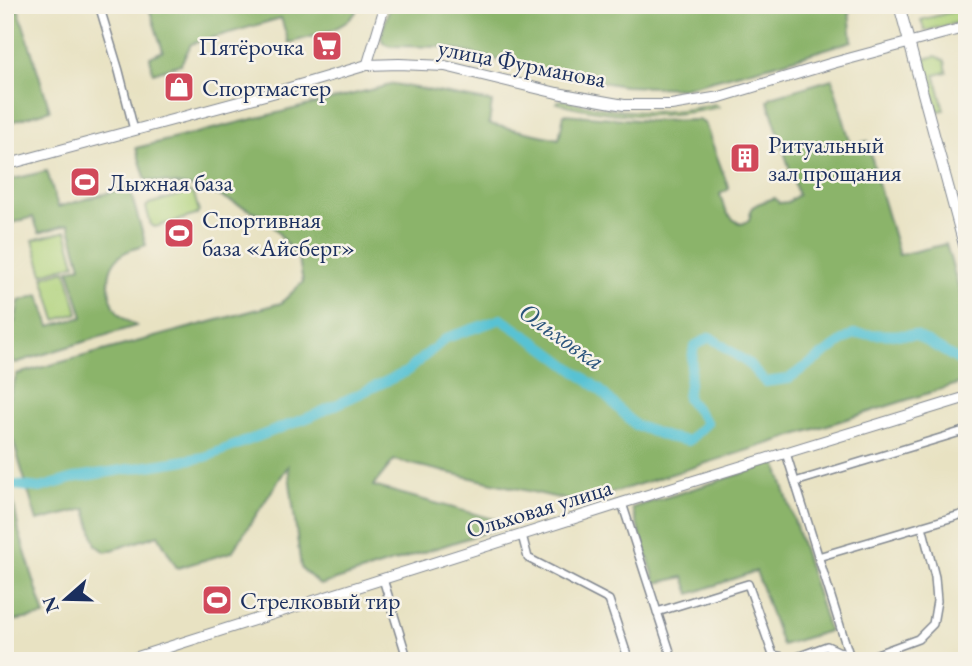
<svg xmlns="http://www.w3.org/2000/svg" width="972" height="666" font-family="'EB Garamond',serif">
  <rect width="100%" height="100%" fill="#f7f3e8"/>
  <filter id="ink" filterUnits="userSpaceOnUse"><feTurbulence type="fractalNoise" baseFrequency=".0143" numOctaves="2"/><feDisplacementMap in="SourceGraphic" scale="14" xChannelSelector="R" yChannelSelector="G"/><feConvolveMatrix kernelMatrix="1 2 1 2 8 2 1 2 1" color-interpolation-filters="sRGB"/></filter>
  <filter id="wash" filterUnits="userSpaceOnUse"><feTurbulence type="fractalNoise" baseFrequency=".00686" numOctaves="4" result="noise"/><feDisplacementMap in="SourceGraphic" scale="28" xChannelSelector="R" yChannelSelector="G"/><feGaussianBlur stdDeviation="1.57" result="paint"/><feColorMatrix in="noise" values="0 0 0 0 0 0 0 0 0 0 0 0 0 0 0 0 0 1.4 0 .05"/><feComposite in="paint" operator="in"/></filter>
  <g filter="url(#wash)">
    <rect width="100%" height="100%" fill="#e8e2c2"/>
    <path fill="#afd27a" stroke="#65806c" stroke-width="2" d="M967,8V20L925,31L921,20Z
      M936,56L945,61L947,72L935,75L944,110L938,111L924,59Z
      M562,100C615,113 662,117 715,104L719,107C660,120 615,117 557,103L558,101Z
      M190,192L194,194L199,212L196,215L155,227L151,225L146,207L149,204Z
      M66,231L75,264L43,274L33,240Z
      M66,270L78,313L56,320L43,277Z"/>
    <path fill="#8bb46a" stroke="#537264" stroke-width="2" d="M5,5H17L50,110L5,124Z
      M148,5H359C353,29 310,37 289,43L281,18L191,44L181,64L153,73L150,57L163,51Z
      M390,5H823L836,10H849L852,41L779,63L683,88L624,86L560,75L445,47L390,46L383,43L381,36Z
      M832,79L851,145L868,141L877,180L899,255L946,244L967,317V381L580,503L394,460L373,486L512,524L320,585L301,568L288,466L232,552L177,568L158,535L106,552L96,545L86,509L37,521L5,413V409L17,374L281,303L303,282L299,260L266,217L202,188L146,180L136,148L394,84L492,102L489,124L559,139L564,114L649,121L699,120L705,124L729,189L720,194C724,208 727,218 741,224C755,220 747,215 753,207C757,203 769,200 775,198L779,203L788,202L798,195L768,101L771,97Z
      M47,171L58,207L129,187L146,245C139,248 130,249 124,253C104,265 106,295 118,313C121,318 130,322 136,326L15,363L5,352V325L15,322L19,301L39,295L50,326L83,317L69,270L81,266L69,224L39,233L33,217L5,225V181Z
      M5,455L19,532L45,616L5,622Z
      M776,463L829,631L782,645L756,571L690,594L684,577L656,583L632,508Z"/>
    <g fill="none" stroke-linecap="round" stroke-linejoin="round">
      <path stroke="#58c2d3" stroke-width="10" d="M5,484L40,488L78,477L205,457L312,416L406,372L446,338L501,319L543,347L599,389L635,425L667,437L688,441L707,423L687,398L694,346L710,337L749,364L765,382L788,379L853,334L916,335L967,365"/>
    </g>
  </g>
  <g filter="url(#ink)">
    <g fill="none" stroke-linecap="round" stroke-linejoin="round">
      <g stroke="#828890" stroke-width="10">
        <path id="minor" d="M99,5L119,71L134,130
          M786,453L851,661
          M795,482L967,430
          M622,503L673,661
          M522,535L528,558L609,600L629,661
          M818,557L967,513
          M383,579L408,661
          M657,612L748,584L773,655L792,659L827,646L849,656
          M858,661L918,639L933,624L937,601L935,577L922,526"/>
      </g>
      <g stroke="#828890" stroke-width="11">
        <path id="tertiary" d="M367,65L385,5"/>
      </g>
      <g stroke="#828890" stroke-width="12">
        <path id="secondary" d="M899,5L967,256
          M5,165L276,92L367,65L399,64L445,66L557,93L624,105H671L720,97L833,63L967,27
          M125,661L622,503L967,397"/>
      </g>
      <use href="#minor" stroke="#fff" stroke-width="7"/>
      <use href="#tertiary" stroke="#fff" stroke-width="9"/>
      <use href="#secondary" stroke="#fff" stroke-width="10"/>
    </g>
  </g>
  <defs>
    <g id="supermarket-square" transform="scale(1.575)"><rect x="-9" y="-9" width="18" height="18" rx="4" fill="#d1495b" stroke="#f7f3e8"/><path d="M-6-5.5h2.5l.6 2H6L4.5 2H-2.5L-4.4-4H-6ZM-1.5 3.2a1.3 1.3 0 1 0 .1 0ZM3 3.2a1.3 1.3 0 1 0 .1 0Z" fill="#fff"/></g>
    <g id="shop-square" transform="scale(1.575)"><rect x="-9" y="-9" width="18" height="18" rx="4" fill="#d1495b" stroke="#f7f3e8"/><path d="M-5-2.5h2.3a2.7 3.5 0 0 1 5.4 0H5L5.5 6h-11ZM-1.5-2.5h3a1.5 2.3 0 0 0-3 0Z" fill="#fff"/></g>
    <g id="building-square" transform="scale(1.575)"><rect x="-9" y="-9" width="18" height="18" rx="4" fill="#d1495b" stroke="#f7f3e8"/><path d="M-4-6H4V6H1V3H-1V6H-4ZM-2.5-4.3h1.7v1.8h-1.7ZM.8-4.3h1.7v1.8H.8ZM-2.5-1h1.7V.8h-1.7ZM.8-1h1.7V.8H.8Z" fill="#fff"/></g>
    <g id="stadium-square" transform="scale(1.575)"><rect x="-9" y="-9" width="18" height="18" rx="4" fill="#d1495b" stroke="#f7f3e8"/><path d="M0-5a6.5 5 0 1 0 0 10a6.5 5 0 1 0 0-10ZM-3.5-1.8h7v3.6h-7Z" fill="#fff"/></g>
  </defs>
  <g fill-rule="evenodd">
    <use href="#supermarket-square" x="327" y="46"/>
    <use href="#shop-square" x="179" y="87"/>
    <use href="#building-square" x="745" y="158"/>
    <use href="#stadium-square" x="85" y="182"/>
    <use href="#stadium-square" x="179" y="233"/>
    <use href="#stadium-square" x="217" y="600"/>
  </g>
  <g text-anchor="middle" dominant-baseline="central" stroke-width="5" stroke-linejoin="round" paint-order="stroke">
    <g font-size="24" fill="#1b2f5e" stroke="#f7f3e8" text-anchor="start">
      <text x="304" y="46" text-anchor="end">Пятёрочка</text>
      <text x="202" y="87">Спортмастер</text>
      <text x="768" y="144">Ритуальный<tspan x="768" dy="28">зал прощания</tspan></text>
      <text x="108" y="182">Лыжная база</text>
      <text x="202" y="219">Спортивная<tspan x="202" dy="28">база «Айсберг»</tspan></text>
      <text x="240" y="600">Стрелковый тир</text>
    </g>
    <g font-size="24" fill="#1b2f5e" stroke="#f7f3e8">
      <text transform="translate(522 63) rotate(11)">улица Фурманова</text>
      <text transform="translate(539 508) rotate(-17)">Ольховая улица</text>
    </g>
    <g font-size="26" font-style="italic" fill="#2a547b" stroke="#f7f3e8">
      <text transform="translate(562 336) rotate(35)">Ольховка</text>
    </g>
  </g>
  <rect width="972" height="666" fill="none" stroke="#f7f3e8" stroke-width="28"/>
  <g transform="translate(66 599) rotate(250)" stroke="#f7f3e8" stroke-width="5" paint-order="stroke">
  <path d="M0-5L12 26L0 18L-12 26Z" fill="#1b2f5e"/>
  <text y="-10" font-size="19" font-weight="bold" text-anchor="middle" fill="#1b2f5e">N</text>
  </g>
</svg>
